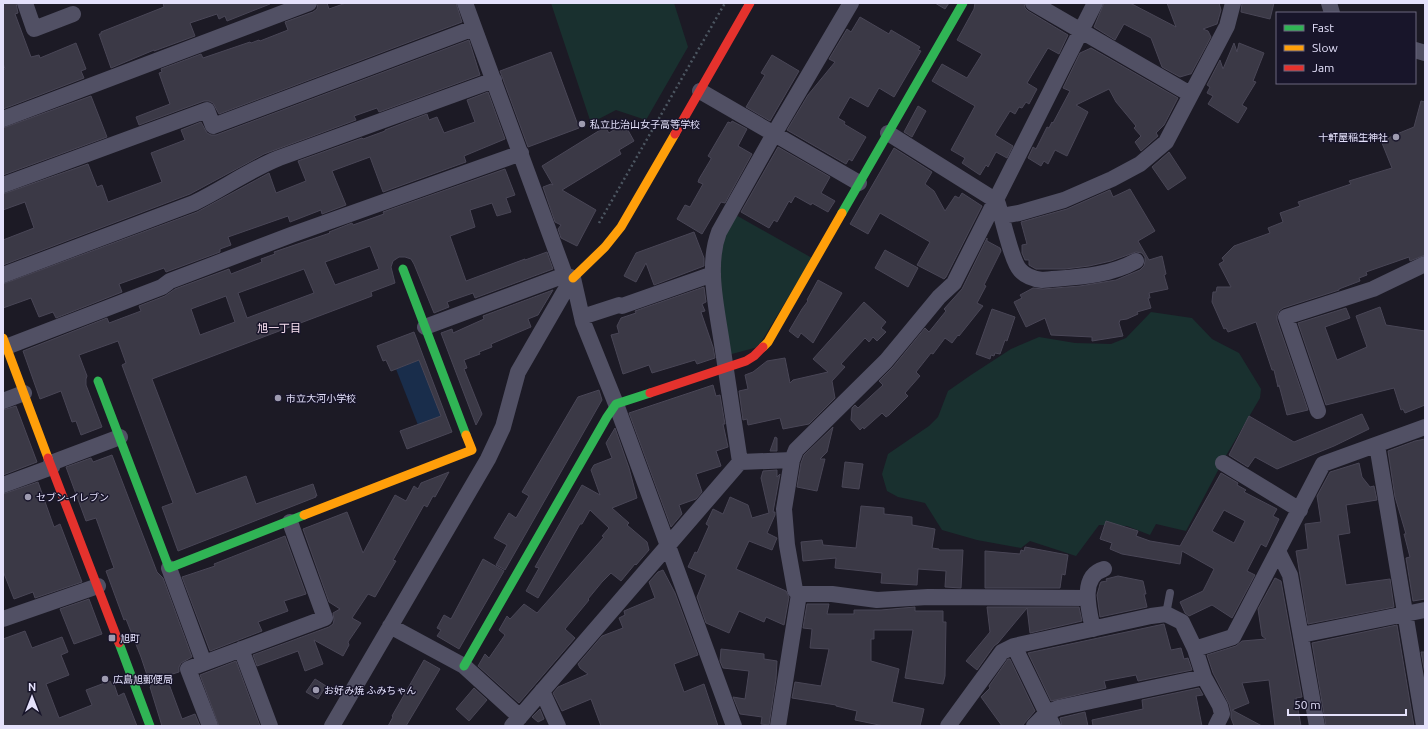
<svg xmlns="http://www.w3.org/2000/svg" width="1428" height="729" font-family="Ubuntu,'Noto Sans JP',sans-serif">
  <rect width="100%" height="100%" fill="#1c1a25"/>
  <path fill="#19302f" d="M551,3H674L688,47L646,120L616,110L591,123Z
    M734,214L812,258L758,347L728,355L716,258Z
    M1151,312L1192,318L1212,339L1239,353L1261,389L1260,398L1224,459L1186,531L1156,524L1150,535L1127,526L1099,525L1076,556L1030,541L1021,548L977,540L942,530L925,503L898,497L887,491L882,474L888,454L929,426L938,417L948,391L971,375L1011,349L1039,337L1075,343L1111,344L1126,338Z"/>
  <path fill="#192d4b" d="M419,360L441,416L418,425L396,369Z"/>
  <path fill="#3b3946" stroke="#494656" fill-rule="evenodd" d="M3,3H16L18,13L15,14L31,57L39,55L40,58L76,43L86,69L81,71L84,78L3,109V70L5,69L3,63Z
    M163,3H270V4L227,21L225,16L219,19L217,14L190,23L195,36L154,51V50L111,68L99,34H101V32L164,7Z
    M318,3H327L329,9L346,3H456L462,22L219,114L213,103L209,101H204L139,125L136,117L170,104L159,73L162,72L161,69L201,54L203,58L250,42L251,43L259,40L260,41L288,30L285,22L313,12L317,9Z
    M935,3H949L945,9Z
    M975,3H1024L1025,8L1028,11L1068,35L1059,54L1048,48L1027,83L1037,89L1029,104L1026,102L1022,108L1019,107L1015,114L1010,111L995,135L1013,146L1007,158L996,152L988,167L986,165L980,175L962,163L965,158L951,150L975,106L932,81L942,64L967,78L982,54L957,40L974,9Z
    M1104,3H1130L1176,27L1167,3H1219L1221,10L1217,24L1203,29L1208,31L1211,37L1191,74H1190L1180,77L1162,67L1151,38L1124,24L1115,40L1094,27Z
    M1242,3H1274L1270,19L1241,12Z
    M860,17L889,34L891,30L920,47L918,50L921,51L894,97L879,88L868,107L850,97L838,118L845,122L844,124L866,137L852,161L849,159L846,164L787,130L808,95L835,62L829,59L847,29L851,32Z
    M469,40L480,75L379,112L377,108L354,116L356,120L264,154L190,194L3,265V240L34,228L25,202L3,210V194L88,164L97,187L102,185L108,202L162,182L151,153L185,140L181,130L201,122L207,133L211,135H216Z
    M1234,43L1237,52L1239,43L1264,53L1253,81L1256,82L1242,105L1247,108L1238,123L1208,104L1213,96L1207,93L1210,87L1207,85L1220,60L1223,69Z
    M1091,48L1178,98L1164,125L1156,133L1158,136L1141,151L1135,142L1141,136L1134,128L1136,126L1116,102L1109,89L1076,105L1088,112L1067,156L1055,150L1048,164L1044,161L1041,166L1028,158L1033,147L1036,149L1047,127L1049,128L1052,122L1053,123L1070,91L1063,88L1080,53Z
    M551,52L579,128L528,147L500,71Z
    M772,55L799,71L770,121L746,107L765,75L761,73Z
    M488,92L505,139L464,156L466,162L383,192L370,157L332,171L346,205L322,214L321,210L290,222L288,216L228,237L231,245L220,249V252L166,272L164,268L119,284L122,292L56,318L53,312L39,317L31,298L3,308V284L197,212L269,173L276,193L306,181L298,161L362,138L363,139L385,131V130L427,114L429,120L437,117L444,133L475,122L467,100Z
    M91,96L107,137L3,175V128Z
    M1421,101L1425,102V255L1410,261L1409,257L1366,272L1367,275L1359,278L1360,281L1339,289V290L1283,308L1279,311L1277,316V320L1308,410L1287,415L1279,385L1278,387L1274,370H1272L1256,322L1228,332L1226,328L1224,329L1212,302L1213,292H1216L1217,287H1231L1219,264L1224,261L1222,258L1234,246L1270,233L1268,228L1283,222L1280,213L1300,206L1298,202L1351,184L1349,181L1392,168L1382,143L1392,136L1414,127Z
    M918,106L926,111L912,137L904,132Z
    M732,121L747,129L738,146L752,154L725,203L721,202L702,234L677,219L685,205L690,207L703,184L698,182L699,179L711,159V158L708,156L728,122L731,123Z
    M624,123L634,141L619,150L621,154L562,190L596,210L577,246L561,238L558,229L561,225L555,222L543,187L551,184L553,185L542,166L605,127L609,133Z
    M778,147L830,177L821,193L835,201L828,212L812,203L811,205L795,196L791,203L789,201L777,222L774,220L769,228L741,212Z
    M894,148L932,172L925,184L934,191L945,211L955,196L959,198L962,193L982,206L946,277L944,279L917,265L930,242L880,213L868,234L850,224Z
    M1169,152L1186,178L1168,190L1152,167Z
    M505,169L515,195L506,198L511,212L497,216L492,203L470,210L475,227L450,236L466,281L525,259V260L547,252L553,269L475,298L473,293L447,302L449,307L434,313L414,264L411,259L405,257H399L393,261L391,267L395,283L371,292L372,296L152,379L196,494L246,476L256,504L313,484L317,496H315L316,497L178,551L162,507L173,503L122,365L126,363L118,341L79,355L87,376L86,379V385L102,427L81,435L76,421L72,422L61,391L40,399L23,351L107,318L109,323L141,311L139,306L165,296L175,289L229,269L231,274L262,262L261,259L275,254L274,252L330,233L329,232L352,223L353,225L384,214L383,212ZM370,246L379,269L335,285L325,262ZM304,269L314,293L247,318L238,293ZM226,296L235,322L200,335L191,309Z
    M1130,189L1155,231L1138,241L1149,260L1162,256L1166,274L1164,275L1168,289L1149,293L1150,298H1148L1151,308L1137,312L1138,314L1127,319L1120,320L1119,323L1123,336L1092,341V337L1051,335L1045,318L1026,327L1014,302L1022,298L1020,295L1033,288L1043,289L1080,286L1116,280L1140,270L1144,266L1145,261V257L1142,253L1136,252L1111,261L1089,266L1065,269H1036L1029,265V260H1025L1022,253V245L1027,244L1021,222L1067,209L1110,190L1113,197Z
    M694,232L704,258V266L654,285L646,263L636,282L624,276L636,253Z
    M987,238V241L1000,248L1001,251L984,285L986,286L977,303L983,306L959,336L958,335L952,343L945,338L933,354L931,353L916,372L920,376L905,393L908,396L889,415L886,417L882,413L864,429L863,427L860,430L851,420L852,408L855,405L858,408L883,385L879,381L893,367L925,328L929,332L946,311L944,309L962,289Z
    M885,250L918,268L908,287L875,268Z
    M818,280L842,293L813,343L801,333L798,338L789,331L802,309L808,301L807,300Z
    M704,287L706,302L702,304L705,311L701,312L713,347L715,358L697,364L695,360L652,373L649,365L623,374L611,335L619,333L617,326L621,318L636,313L635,311Z
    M553,290L538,315L528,319L531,327L491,344L492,347L479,352L480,354L464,360L467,368L464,369L482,414L476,425L441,333L452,329L453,333L484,319L483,316Z
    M864,302L886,322L881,328L886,332L877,341L873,337L869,342L865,338L841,364L845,367L832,381L835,398L809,424L783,429L780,418L748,425L747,419L743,420L739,391L748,389L745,375L753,372L767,361L785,358L790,383L793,380L828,372L813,359Z
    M1380,307L1386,325L1425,331V405L1405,413L1403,409L1401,410L1394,388L1326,405L1298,323L1346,308L1350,318L1325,327L1337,360L1367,347L1356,316Z
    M992,309L1015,317L1007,341L1005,340L1000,354L995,353L994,356L991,355L990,359L976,354Z
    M414,332L452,432L407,449L400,431L441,416L419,360L391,371L386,360L383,361L377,346Z
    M713,385L716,396L720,395L725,424H723L728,447L716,451L721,466L696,474L702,492L696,499L679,505L682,514L671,527L629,413Z
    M599,390L602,400L505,570L496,565L507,545L494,538L509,513L516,518L529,496L522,492L578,397Z
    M16,406L37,462L3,475V410Z
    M1362,414L1369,429L1334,446L1277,469L1255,457L1248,467L1229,455L1249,416L1294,442Z
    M833,427L827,452L820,459H825L817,491L797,487L801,463L804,455Z
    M615,428L629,468L637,498L612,508L629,523L627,525L647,542L649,550L636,565L635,564L621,581L611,573L602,582L588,599L589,600L565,629L575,638L519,703L478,666L485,654L489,658L505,635L499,630L507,616L510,619L524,604L537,613L604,537L602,536L609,528L590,510L582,524H580L538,598L526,591L539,568L535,567L582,485L600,495L591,470L594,465L612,458L606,443Z
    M775,437L777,438V451H770Z
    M1425,439V599L1413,601L1406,558L1410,557L1404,534H1406L1395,497L1388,451L1415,441Z
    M112,455L157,572L163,578L192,657L181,663L179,667V672L166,676L182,719L195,714L200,726H162L150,687H151L141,657L126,619L124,620L106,571L114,568L96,518L86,521L66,467L91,458L93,462Z
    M845,462L863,464L859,489L842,487Z
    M1359,463L1362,477L1370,487L1374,486L1377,500L1346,505L1350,533L1338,535L1346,585L1390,579L1394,607L1308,624L1296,551L1308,549L1305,524L1321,522L1317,496L1330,472Z
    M777,470V477L780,474L773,512H775V515L767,533L777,538L772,550L749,541L736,569L786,591L789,597L784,625L766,617L764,622L739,611L729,633L706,623L697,597L706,575L688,567L695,552L697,553L709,526L706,524L713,509L723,514L730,497L748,505L752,518L769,513L761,478L763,471Z
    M449,472L435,497L433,496L427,507L424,505L393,560L396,561L375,597L368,594L352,618L361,623L348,642L349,645L343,656L314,640L323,664L305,671L298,651L257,666L253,655L329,627L333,624L334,620L333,613L340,609L329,602L303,529L347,512L363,553L395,495L406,501L414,486L418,489L421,483Z
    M1221,473L1238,483L1237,485L1246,490L1244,492L1277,509L1273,516L1279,519L1266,547L1261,544L1247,571L1255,575L1232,618L1212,605L1189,616L1185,613L1180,602L1203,591L1214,569L1182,551L1180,564L1122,554L1110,549L1112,543L1100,539L1106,521L1138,531L1136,536L1150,541L1180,546ZM1224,510L1245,521L1234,543L1212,531Z
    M38,482L54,527L60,524L82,582L35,598L33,592L14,599L3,571V494Z
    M861,506L884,508V514L912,517V525L935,529L932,548L939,549V550H963L961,588L945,587L946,571L918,569L917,585L881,583L882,573L835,568L836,558L803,561L801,542L822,540L823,545L856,548Z
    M285,536L306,594L284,601L288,611L258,622L262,631L210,651L182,577L215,566L214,564Z
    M1025,547L1068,555L1065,575L1062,574L1060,588H985V551L1020,554L1021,550L1024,551Z
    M483,559L504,571L459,649L437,636L441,630L437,628L444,615L451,619Z
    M663,570L675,593L698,655L674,664L684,692L704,684L718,726H601L591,699L562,711L553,693L558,687L588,674L580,668L578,664L602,636L623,628L619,618L625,615L624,611L655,598L649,582L658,572Z
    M1118,576L1143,581L1146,594H1144L1147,607L1100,617L1097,595L1100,584L1101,582L1107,581L1106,579Z
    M1275,578L1281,581L1302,697L1296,698L1301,726H1275L1269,680L1242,683L1249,703L1232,710L1262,726H1234L1231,718V712L1229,704L1213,673L1207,655L1236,646L1242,641L1266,639L1262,636L1258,609Z
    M89,599L102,634L74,644L60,609Z
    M807,604H829L827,614H854V610H881L915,607V611H943V622H946L945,676L943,684L905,678L913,630H874V639H871V661L899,669L892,702L924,709L920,726H884L855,720L857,711L836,706V705L792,698L795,682L821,686L829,649L810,648L812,629L803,628Z
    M987,607H1079L1082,621L1030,633L1027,608L998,643L994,646L977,670L966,661L990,632Z
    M1164,624L1171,650L1181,648L1184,659L1188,658L1192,670L1138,681L1136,675L1104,681L1106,688L1051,701L1028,653Z
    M1397,625L1414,726H1326L1312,643Z
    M25,631L32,648L62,637L68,652L61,655L69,675L46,684L59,718L92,705L86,690L110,681L112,685L114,684L118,696L124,693L137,726H3V639Z
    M721,649L764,654V659L777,661L776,679L769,725L761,724L762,717L740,714L733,697L745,699L749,671L723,668L720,661Z
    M1421,652H1425V674Z
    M1008,659H1010L1035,711L1022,726H1002L981,697L990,688L989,686Z
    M424,660L440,669L406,726H388L393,717L392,716Z
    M236,661L260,726H219L200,675Z
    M315,679L326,686L318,699L306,692Z
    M474,688L487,700L469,721L456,709Z
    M1199,688L1203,695L1196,696L1202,726H1093L1092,720L1143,709L1142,700Z
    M540,709L544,719L538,722L532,717Z
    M1085,712L1088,726H1062L1060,718Z"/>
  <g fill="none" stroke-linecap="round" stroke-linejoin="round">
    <path stroke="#4c5661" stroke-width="2.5" stroke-dasharray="2 3" stroke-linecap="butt" d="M599,223L725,3"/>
    <path stroke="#515064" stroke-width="8" d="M1166,614L1170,593"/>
    <path stroke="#515064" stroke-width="16" d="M25,3L34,29L73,14
      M465,3L565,275L573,278
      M1033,3L1190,94
      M1329,3L1332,13
      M1415,50L1425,53
      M700,91L859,183
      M3,119L309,3
      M888,133L995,200L998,204C1002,217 1012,262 1020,270C1026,277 1034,279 1042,280C1075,277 1107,277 1136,261
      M3,185L207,110L213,126L474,28
      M1002,216L1019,213L1064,200L1112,179L1140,164L1166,142L1227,26L1233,3
      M3,275L194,203C223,189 249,170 279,158L494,80
      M573,278L583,322L616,404L734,726
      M582,317L619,305L622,306L713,274
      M425,327L565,275
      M6,347L162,287L170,281L291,235L521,153
      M3,401L24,393
      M1318,411L1286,317L1373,289L1425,264
      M1377,445L1424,726
      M740,462L792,460L796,450L886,361L939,297L954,283L1095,3
      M51,463L120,437
      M1223,463L1300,510
      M3,485L52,467
      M1278,551L1290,575L1317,726
      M169,568L204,663
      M799,594H832L877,600L928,597L1087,598
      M3,619L98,586
      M390,626L464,666L520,717
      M1093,629C1089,611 1079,576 1104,569
      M1301,635L1425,610
      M1014,646L1053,726
      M241,649L270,726
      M1195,649L1233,637L1323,464L1425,427
      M542,691L558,726
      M210,726L188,669L325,618L290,522
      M332,726L488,459L503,427L518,372L563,294L573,278
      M512,726L740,462C734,422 728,383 722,344C717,309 706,266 719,232L774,134L851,3
      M778,726L799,594L795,590L787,545L784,509L792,460
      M948,726L1002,652L1014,646L1151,616L1166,614L1182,622L1195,649L1204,677L1220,706L1222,714L1216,726
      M1034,726L1047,713L1058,708L1204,677"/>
    <path stroke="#30b455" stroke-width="9" d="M842,213L963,3
      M403,269L466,435
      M98,381L169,568L304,515
      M119,643L150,726
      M464,666L607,417L616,404L650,393"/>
    <path stroke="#ff9f0a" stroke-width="9" d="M573,278L605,247L621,227L675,134
      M3,338L48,458
      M763,347L768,342L842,213
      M304,515L472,450L466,435"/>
    <path stroke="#e5322d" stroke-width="9" d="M675,134L750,3
      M650,393L746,361L754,356L763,347
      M48,458L119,643"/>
  </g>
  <g fill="#9e9bb0" stroke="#18152a" stroke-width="1.5">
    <circle cx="582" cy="124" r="4"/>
    <circle cx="1396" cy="137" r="4"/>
    <circle cx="278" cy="398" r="4"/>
    <circle cx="28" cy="497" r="4"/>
    <rect x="108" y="634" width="8" height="8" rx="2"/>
    <circle cx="105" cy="679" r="4"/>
    <circle cx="316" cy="690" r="4"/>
  </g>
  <g text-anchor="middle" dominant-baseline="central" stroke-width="3" stroke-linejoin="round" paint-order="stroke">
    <g font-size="10" fill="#e4e1fb" stroke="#18152a" text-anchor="start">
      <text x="590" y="124">私立比治山女子高等学校</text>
      <text x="1388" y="137" text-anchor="end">十軒屋稲生神社</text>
      <text x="286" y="398">市立大河小学校</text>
      <text x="36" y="497">セブン-イレブン</text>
      <text x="120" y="638">旭町</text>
      <text x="113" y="679">広島旭郵便局</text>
      <text x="324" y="690">お好み焼 ふみちゃん</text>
    </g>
    <g font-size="11" fill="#fbe3f3" stroke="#18152a">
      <text x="279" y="328">旭一丁目</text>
    </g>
  </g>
  <rect width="1428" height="729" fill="none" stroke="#e4e1fb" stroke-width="8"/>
  <rect x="1276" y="12" width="140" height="72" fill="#18152a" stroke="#6a677e"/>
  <rect x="1284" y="25" width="20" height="6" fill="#30b455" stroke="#6a677e"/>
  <text x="1312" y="32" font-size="12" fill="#e4e1fb">Fast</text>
  <rect x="1284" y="45" width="20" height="6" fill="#ff9f0a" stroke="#6a677e"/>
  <text x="1312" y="52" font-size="12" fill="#e4e1fb">Slow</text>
  <rect x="1284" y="65" width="20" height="6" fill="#e5322d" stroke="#6a677e"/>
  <text x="1312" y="72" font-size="12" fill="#e4e1fb">Jam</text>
  <g transform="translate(32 697)" stroke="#18152a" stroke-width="3" paint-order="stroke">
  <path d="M0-3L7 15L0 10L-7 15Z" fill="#e4e1fb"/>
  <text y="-6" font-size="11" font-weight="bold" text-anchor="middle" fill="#e4e1fb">N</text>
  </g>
  <path d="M1288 709v6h118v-6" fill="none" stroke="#e4e1fb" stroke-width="2"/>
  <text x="1294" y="709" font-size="12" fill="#e4e1fb" stroke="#18152a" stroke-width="3" paint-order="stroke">50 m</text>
</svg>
